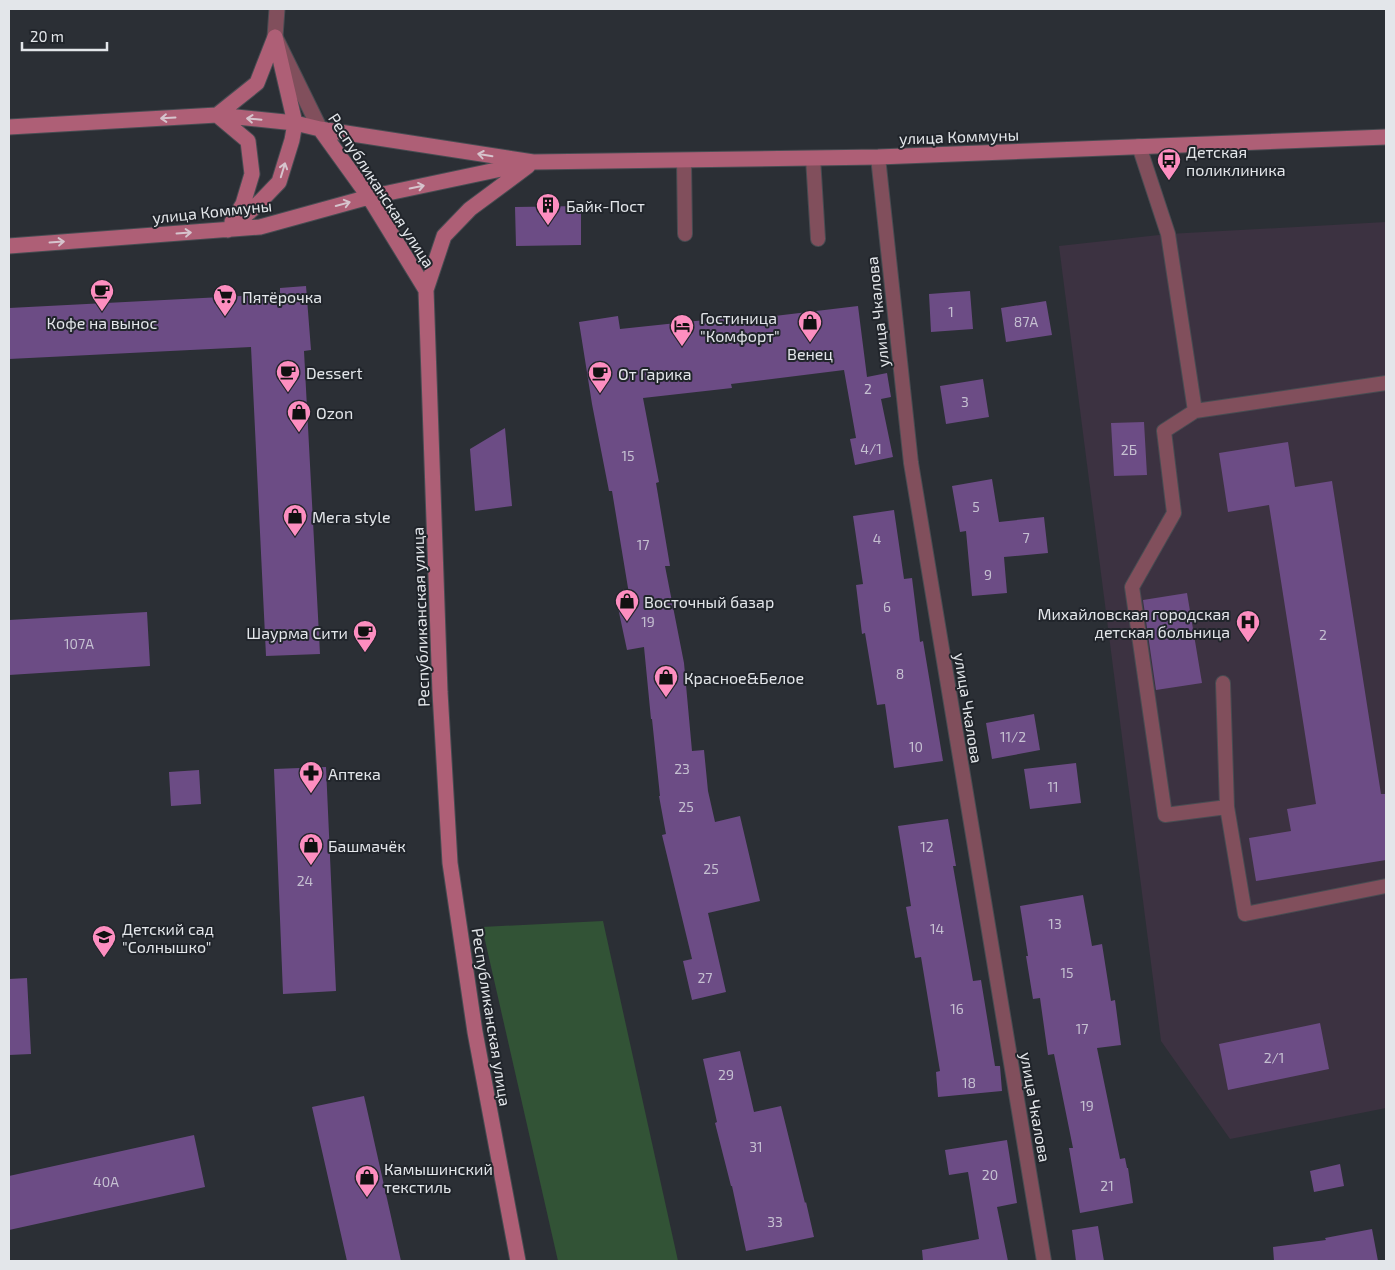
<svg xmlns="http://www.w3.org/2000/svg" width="1395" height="1270" font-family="'Exo 2',sans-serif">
  <rect width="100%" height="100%" fill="#2b2f35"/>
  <path fill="#3c3241" d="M1386,222V1108L1230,1139L1161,1041L1059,246L1168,234Z"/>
  <path fill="#325336" d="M603,921L678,1261H558L482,927Z"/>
  <path fill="#6c4c85" d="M581,206V245L516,246L515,207Z
    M306,286L311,350L304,351L320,654L266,656L251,347L9,359V308L280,294V288Z
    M970,291L973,329L931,332L929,294Z
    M1046,301L1052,335L1006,342L1001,308Z
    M858,306L867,377L887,373L891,397L881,399L893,457L855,465L850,439L856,438L844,370L731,384L732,388L643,398L659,482L656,483L670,566H665L684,663L692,751L704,750L708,791L715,822L740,816L760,901L708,913L726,992L692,1000L683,961L692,959L662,835L666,834L659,796H660L652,719H651L644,647L627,650L617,603L630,600L612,491H609L592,404L579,322L618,316L620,329L724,318L725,322Z
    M983,379L989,417L946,424L940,386Z
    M1144,422L1147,475L1114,476L1111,423Z
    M505,428L512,506L475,511L470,449Z
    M1288,442L1295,487L1332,481L1381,794H1386V860L1256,881L1249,838L1291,831L1287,809L1316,804L1269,505L1228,512L1219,453Z
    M992,479L999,522L1044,517L1048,553L1004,557L1007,593L972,596L966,531L960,532L952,486Z
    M894,510L904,579L912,578L920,642L923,641L943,761L894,768L885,704L877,705L865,633L862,634L856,585L863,584L853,516Z
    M1187,593L1202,683L1156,690L1143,600Z
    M147,612L150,666L9,675V620Z
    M1034,714L1040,750L992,759L986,723Z
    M1076,763L1081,803L1030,809L1024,769Z
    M326,767L336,991L283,994L274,769Z
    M199,770L201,804L171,806L169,772Z
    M948,819L956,866H953L973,981L981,980L995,1066H1000L1002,1091L938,1097L936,1072L940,1071L921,957L915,958L906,907L911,906L898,826Z
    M1083,895L1092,946L1102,944L1111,1001L1115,1000L1121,1045L1097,1048L1120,1159L1125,1158L1127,1168H1128L1133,1203L1080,1213L1069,1148H1073L1054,1054L1048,1055L1040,998L1033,999L1026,956H1028L1020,906Z
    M27,978L31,1054L9,1055V979Z
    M1320,1023L1329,1069L1228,1090L1219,1044Z
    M740,1051L754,1112L781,1106L805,1203L806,1202L814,1237L746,1251L732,1186H731L715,1123L717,1122L703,1059Z
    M364,1096L401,1261H347L312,1107Z
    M194,1135L205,1187L9,1230V1176Z
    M1007,1140L1017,1203L997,1207L1008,1261H923L922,1250L979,1239L968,1172L949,1175L945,1150Z
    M1340,1164L1344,1186L1314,1192L1310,1171Z
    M1098,1226L1104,1261H1076L1072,1230Z
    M1372,1229L1378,1261H1274L1273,1247L1326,1240L1325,1238Z"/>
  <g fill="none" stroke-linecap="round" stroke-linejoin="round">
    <g stroke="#484c52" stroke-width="16">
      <path id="lane" d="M1139,146L1168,234L1195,411L1386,383
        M878,157L911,463L1044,1261
        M813,158L818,239
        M684,160L685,234
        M1195,411L1164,431L1174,513L1132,587L1165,815L1227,807L1245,914L1386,886
        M1223,683L1227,807"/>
    </g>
    <g stroke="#484c52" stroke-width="17">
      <path id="street" d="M277,9L275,37L320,129"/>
    </g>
    <g stroke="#484c52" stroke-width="17">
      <path id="secondary" d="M217,115L248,141L252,174L243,204L232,222
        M217,115L257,83L275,37
        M9,127L217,115L295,123L320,129L533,162L878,157L1386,137
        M320,129L369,197L426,290L440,692L450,863L475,1032L518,1261
        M228,230L254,208L279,182L292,140L295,123L275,37
        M9,246L260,227L369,197L525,164
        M426,290L444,236L470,209L528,166"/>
    </g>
    <use href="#lane" stroke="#814f5c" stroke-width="14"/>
    <use href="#street" stroke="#814f5c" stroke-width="15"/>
    <use href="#secondary" stroke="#ae5f76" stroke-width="15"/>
  </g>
  <defs><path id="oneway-shaft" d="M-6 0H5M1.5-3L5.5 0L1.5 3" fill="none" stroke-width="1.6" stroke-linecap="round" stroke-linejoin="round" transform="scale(1.25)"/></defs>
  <g stroke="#d6c4cd">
    <use href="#oneway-shaft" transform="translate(168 118) rotate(177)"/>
    <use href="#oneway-shaft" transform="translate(254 119) rotate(-175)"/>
    <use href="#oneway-shaft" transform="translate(485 155) rotate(-171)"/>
    <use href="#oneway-shaft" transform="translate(283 170) rotate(-73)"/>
    <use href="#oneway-shaft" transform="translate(417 187) rotate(-12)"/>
    <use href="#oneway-shaft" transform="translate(343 204) rotate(-15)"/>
    <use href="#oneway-shaft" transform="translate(184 233) rotate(-4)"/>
    <use href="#oneway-shaft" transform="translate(57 242) rotate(-4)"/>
  </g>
  <defs>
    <g id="bus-pin" transform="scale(1.25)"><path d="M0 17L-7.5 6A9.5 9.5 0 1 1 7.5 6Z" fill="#fd8ec0" stroke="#21252b"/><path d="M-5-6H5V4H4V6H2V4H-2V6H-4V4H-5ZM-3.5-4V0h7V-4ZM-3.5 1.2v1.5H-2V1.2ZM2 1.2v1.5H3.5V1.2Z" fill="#111"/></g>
    <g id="building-pin" transform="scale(1.25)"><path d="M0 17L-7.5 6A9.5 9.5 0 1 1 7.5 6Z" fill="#fd8ec0" stroke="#21252b"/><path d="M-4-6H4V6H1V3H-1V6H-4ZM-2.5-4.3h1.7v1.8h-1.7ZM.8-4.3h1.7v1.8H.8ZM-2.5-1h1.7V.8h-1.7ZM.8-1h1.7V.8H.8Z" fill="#111"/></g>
    <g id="cafe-pin" transform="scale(1.25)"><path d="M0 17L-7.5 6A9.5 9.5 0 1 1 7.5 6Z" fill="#fd8ec0" stroke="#21252b"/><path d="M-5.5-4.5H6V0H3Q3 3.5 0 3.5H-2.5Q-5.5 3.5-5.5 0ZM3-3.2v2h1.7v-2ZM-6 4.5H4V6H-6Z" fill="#111"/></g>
    <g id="supermarket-pin" transform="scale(1.25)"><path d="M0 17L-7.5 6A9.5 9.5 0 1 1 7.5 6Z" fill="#fd8ec0" stroke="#21252b"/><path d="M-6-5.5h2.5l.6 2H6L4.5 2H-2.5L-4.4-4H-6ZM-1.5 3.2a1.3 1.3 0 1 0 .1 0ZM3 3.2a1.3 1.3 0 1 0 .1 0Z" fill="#111"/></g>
    <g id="shop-pin" transform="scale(1.25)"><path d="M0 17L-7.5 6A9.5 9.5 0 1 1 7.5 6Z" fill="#fd8ec0" stroke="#21252b"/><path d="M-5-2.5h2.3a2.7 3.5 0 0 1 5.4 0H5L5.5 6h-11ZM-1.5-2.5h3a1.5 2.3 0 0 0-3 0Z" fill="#111"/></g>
    <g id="hotel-pin" transform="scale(1.25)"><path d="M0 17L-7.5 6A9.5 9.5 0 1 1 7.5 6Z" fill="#fd8ec0" stroke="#21252b"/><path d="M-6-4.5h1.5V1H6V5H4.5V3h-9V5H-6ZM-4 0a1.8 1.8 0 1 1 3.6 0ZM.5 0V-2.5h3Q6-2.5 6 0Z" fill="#111"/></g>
    <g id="hospital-pin" transform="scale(1.25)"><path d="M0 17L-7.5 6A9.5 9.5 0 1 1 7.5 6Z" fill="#fd8ec0" stroke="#21252b"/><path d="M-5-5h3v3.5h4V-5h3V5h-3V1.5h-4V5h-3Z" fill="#111"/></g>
    <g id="pharmacy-pin" transform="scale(1.25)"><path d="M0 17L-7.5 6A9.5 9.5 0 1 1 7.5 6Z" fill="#fd8ec0" stroke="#21252b"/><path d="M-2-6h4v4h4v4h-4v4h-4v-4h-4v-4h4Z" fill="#111"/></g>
    <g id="school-pin" transform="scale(1.25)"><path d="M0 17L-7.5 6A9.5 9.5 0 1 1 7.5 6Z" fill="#fd8ec0" stroke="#21252b"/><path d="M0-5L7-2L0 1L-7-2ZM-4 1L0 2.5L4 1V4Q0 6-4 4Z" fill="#111"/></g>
  </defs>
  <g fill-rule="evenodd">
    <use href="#bus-pin" x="1169" y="160"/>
    <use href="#building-pin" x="548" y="205"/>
    <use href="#cafe-pin" x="102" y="291"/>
    <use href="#supermarket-pin" x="225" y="296"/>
    <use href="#shop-pin" x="810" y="322"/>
    <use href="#hotel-pin" x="682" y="326"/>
    <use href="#cafe-pin" x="288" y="372"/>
    <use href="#cafe-pin" x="600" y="373"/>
    <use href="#shop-pin" x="299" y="412"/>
    <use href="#shop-pin" x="295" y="516"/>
    <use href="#shop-pin" x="627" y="601"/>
    <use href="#hospital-pin" x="1248" y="622"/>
    <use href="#cafe-pin" x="365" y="632"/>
    <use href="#shop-pin" x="666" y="677"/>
    <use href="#pharmacy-pin" x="311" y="773"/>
    <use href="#shop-pin" x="311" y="845"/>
    <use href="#school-pin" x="104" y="937"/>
    <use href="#shop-pin" x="367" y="1177"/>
  </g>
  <g text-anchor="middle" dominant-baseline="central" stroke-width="4" stroke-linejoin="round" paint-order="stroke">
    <g font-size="14" fill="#c5c0d1">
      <text x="951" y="311">1</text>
      <text x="1026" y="321">87А</text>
      <text x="868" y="388">2</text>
      <text x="965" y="401">3</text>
      <text x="871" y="448">4/1</text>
      <text x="1129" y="449">2Б</text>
      <text x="628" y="455">15</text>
      <text x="976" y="506">5</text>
      <text x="1026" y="537">7</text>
      <text x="877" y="538">4</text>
      <text x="643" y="544">17</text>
      <text x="988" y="574">9</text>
      <text x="887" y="606">6</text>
      <text x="648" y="621">19</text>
      <text x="1323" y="634">2</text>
      <text x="79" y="643">107А</text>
      <text x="900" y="673">8</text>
      <text x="1013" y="736">11/2</text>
      <text x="916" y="746">10</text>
      <text x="682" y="768">23</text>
      <text x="1053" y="786">11</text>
      <text x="686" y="806">25</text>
      <text x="927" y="846">12</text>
      <text x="711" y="868">25</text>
      <text x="305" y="880">24</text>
      <text x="1055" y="923">13</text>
      <text x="937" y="928">14</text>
      <text x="1067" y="972">15</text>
      <text x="705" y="977">27</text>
      <text x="957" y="1008">16</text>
      <text x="1082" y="1028">17</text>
      <text x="1274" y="1057">2/1</text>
      <text x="726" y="1074">29</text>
      <text x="969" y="1082">18</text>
      <text x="1087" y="1105">19</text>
      <text x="756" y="1146">31</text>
      <text x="990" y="1174">20</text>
      <text x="106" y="1181">40А</text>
      <text x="1107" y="1185">21</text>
      <text x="775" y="1221">33</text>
    </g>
    <g font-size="16" fill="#e3e6ea" stroke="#21252b">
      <text transform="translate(959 136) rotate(-2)">улица Коммуны</text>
      <text transform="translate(382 190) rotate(57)">Республиканская улица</text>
      <text transform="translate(212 211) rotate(-6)">улица Коммуны</text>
      <text transform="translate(877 312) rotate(-96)">улица Чкалова</text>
      <text transform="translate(420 617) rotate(-92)">Республиканская улица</text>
      <text transform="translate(969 708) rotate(81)">улица Чкалова</text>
      <text transform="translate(492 1017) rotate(81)">Республиканская улица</text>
      <text transform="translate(1036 1107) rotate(80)">улица Чкалова</text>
    </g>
    <g font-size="16" fill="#e3e6ea" stroke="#21252b" text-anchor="start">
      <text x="1186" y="151">Детская<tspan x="1186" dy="18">поликлиника</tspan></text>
      <text x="566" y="205">Байк-Пост</text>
      <text x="242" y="296">Пятёрочка</text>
      <text x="700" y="317">Гостиница<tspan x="700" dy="18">"Комфорт"</tspan></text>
      <text x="102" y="322" text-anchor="middle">Кофе на вынос</text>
      <text x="810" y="353" text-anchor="middle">Венец</text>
      <text x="306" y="372">Dessert</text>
      <text x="618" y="373">От Гарика</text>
      <text x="316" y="412">Ozon</text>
      <text x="312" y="516">Мега style</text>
      <text x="644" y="601">Восточный базар</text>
      <text x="1230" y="613" text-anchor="end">Михайловская городская<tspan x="1230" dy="18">детская больница</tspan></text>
      <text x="348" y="632" text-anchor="end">Шаурма Сити</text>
      <text x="684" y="677">Красное&amp;Белое</text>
      <text x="328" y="773">Аптека</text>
      <text x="328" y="845">Башмачёк</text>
      <text x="122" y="928">Детский сад<tspan x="122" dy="18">"Солнышко"</tspan></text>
      <text x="384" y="1168">Камышинский<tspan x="384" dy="18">текстиль</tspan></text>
    </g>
  </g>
  <rect width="1395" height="1270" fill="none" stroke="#e3e6ea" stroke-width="20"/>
  <path d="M22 42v8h85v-8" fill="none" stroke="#e3e6ea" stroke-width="2.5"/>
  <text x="30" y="42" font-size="15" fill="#e3e6ea" stroke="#21252b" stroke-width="4" paint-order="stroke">20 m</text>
</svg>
